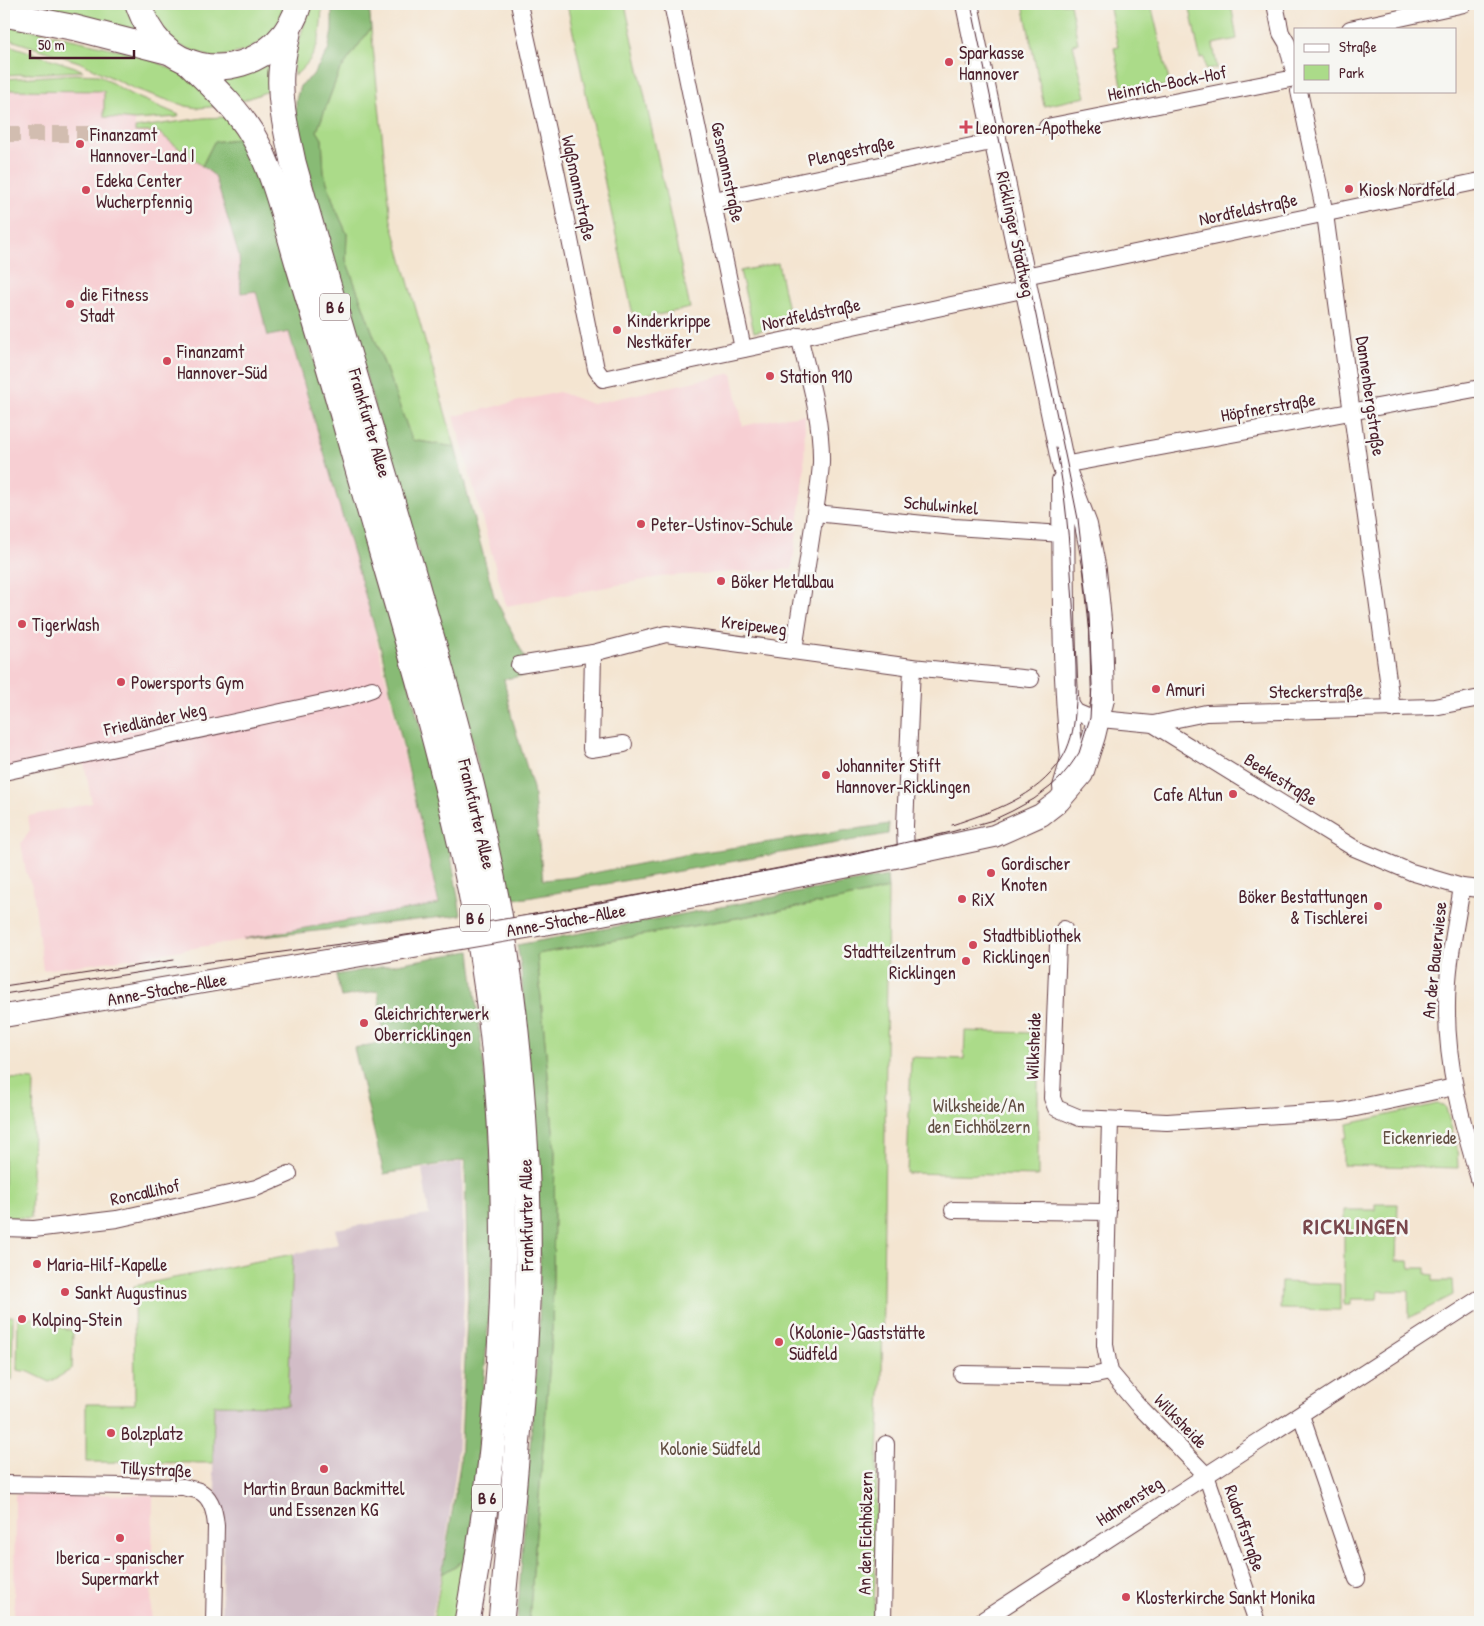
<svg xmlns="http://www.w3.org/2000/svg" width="1484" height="1626" viewBox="0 0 1484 1626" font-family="'Patrick Hand',sans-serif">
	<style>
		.built { fill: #f7cfd3 }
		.industrial { fill: #d2bdc7 }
		.green { fill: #abdb89; stroke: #7a7d5a }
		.forest { fill: #88bb75; stroke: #696d50 }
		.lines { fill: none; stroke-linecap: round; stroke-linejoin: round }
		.street-tunnel { stroke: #d2bdb0; stroke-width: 16; stroke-dasharray: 16 8; stroke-linecap: butt }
		.street-casing { stroke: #643d44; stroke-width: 18 }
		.secondary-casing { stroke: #643d44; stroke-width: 24 }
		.primary-casing { stroke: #643d44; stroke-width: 27 }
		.street { stroke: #fff; stroke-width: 16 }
		.secondary { stroke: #fff; stroke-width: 22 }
		.primary { stroke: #fff; stroke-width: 25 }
		.tram { stroke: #4a1f2b; stroke-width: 1 }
		.secondary-bridge-casing { stroke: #643d44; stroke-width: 24; stroke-linecap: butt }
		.secondary-bridge { stroke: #fff; stroke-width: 22 }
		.poi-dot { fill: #d1495b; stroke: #f6f6f2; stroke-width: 2 }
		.labels { text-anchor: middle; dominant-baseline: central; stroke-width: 5; stroke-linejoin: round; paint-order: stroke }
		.shield { fill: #f6f6f2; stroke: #7e6067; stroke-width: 1 }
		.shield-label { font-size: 16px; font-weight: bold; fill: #4a1f2b }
		.poi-label { font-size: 18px; fill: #4a1f2b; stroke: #f6f6f2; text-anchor: start }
		.street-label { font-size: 18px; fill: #4a1f2b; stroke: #f6f6f2 }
		.park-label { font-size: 18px; fill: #624e42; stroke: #f6f6f2 }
		.district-label { font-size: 22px; font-weight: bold; letter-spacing: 1px; fill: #7a484d; stroke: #f6f6f2 }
	</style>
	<rect width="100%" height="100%" fill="#f6f6f2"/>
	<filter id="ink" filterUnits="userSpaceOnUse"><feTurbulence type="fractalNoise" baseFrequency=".02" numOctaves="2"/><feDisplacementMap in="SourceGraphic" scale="10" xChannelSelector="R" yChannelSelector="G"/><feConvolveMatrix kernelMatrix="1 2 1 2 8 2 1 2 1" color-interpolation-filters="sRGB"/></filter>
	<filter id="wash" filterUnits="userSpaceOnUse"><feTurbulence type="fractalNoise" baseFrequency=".0096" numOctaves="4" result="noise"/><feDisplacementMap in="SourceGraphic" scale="20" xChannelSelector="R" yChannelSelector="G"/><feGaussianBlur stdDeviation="1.12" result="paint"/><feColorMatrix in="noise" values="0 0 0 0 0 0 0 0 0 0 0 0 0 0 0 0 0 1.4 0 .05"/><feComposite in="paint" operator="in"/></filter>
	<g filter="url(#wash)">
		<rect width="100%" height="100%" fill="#f4e5d1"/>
		<g class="built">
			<polygon points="4,90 104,91 104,117 135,120 135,132 158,132 215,176 239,256 241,293 256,290 289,331 368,604 439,904 303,930 121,960 43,970 33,889 26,872 21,843 30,830 28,816 92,803 82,753 4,769"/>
			<polygon points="732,373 743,426 779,418 805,415 804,479 792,569 665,576 506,606 454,416 559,392 592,404"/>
			<polygon points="15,1494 153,1495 151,1622 14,1622"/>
		</g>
		<polygon class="industrial" points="462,1162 464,1296 457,1463 442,1569 431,1622 221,1622 224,1515 221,1505 216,1496 215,1481 213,1475 214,1404 288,1406 293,1254 339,1244 335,1229 429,1215 422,1169"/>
		<g class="green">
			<polygon points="4,4 128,4 139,33"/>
			<polygon points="148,4 287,4 286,9 271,35 246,51 213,58 173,43"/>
			<path d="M310,4h12c-1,30 -2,52 -28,72v-18z"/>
			<polygon points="567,4 625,4 690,308 634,320"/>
			<polygon points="1023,4 1070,4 1078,43 1073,44 1086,97 1044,106"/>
			<polygon points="1109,4 1151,4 1170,85 1124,94 1114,48 1118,47"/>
			<polygon points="1189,4 1231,4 1237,39 1213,44 1217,68 1206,70 1204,57 1200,58"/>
			<polygon points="14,26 141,55 178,72 203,88 221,106 198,108 186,106 161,98 133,88 79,62 11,40 4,34 4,27"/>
			<polygon points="371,28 391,221 455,447 412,440 346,260 347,234 335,207 324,173 322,139 317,131 339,72"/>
			<polygon points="9,45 75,67 83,71 4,75 4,49 6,50"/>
			<polygon points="271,61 271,90 242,101 220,78"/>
			<polygon points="75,74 99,75 130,94 179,115 178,117 135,120 104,117 104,91 4,90 5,79"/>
			<polygon points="226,117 244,138 214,142 202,166 158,132 135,132 135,128 203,118"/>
			<polygon points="778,263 791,324 754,332 740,271"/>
			<polygon points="888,889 882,1375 877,1469 874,1622 529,1622 552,1335 555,1152 537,954 837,900"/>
			<polygon points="965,1031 1033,1033 1033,1069 1038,1078 1038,1176 907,1173 911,1057 964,1059"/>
			<polygon points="4,1078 34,1080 31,1218 4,1217"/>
			<polygon points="1437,1104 1443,1105 1446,1108 1457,1148 1458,1168 1343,1165 1343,1138 1346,1138 1348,1124"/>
			<polygon points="1375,1204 1398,1204 1396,1261 1409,1261 1410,1268 1426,1268 1426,1274 1433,1275 1433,1281 1452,1281 1453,1295 1409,1318 1409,1291 1378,1291 1377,1299 1351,1299 1351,1305 1344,1305 1344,1210 1375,1210"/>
			<polygon points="293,1254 288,1406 214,1405 213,1463 86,1462 86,1404 135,1404 134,1286"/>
			<polygon points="1281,1282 1340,1284 1340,1310 1280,1309"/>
			<polygon points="4,1316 13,1316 12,1380 4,1380"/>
			<polygon points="18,1317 59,1318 59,1327 73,1331 72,1369 50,1382 29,1372 17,1370"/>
			<polygon points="468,1558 457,1622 433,1622 442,1574"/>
		</g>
		<g class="forest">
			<polygon points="332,4 369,4 371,28 339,72 317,131 322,139 324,173 335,207 347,234 346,260 412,440 455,447 494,596 533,674 504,679 512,718 533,788 543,880 574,877 684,855 889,824 888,834 527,898 510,899 505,887 466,712 390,459 314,198 296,125 296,100 300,86 312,76 328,51 332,31"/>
			<polygon points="244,138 252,152 394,626 446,826 461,915 244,939 439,904 382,653 289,332 268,336 256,291 241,293 239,256 215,176 202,166 214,142"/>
			<polygon points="887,876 888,889 837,900 537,954 555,1152 552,1335 529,1622 517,1622 539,1326 540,1258 521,967 517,945"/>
			<polygon points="470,951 489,1110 495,1238 477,1468 468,1558 442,1574 460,1464 468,1297 465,1160 384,1174 354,1048 384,1042 378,991 341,997 336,975"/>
		</g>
	</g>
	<g filter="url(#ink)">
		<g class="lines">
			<polyline class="street-tunnel" points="4,134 93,134"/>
			<defs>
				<g id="street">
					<polyline points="519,4 557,175 596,369 603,379 1027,289"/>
					<polyline points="672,4 743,349"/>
					<polyline points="1275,4 1281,33 1287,43 1295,76"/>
					<polyline points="1350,29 1464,4"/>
					<polyline points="1299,91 1325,214 1392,709"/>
					<polyline points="1047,127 1295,78"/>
					<polyline points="713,200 996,141"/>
					<polyline points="1025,276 1480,181"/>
					<path d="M799,336c10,41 23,84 22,127 -1,17 -4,34 -6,50l139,14 109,7"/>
					<polyline points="1063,465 1480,388"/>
					<polyline points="794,650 815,513"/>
					<polyline points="593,653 591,749 624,744"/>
					<polyline points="519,665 593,653 666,634 912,667 905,826 906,855"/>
					<polyline points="912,667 1031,679"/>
					<polyline points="1067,699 1076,712 1090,718 1153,724 1354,848 1411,872 1462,887 1480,889"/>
					<polyline points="1153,724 1206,713 1434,707 1480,698"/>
					<polyline points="4,772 346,698 372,689"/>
					<path d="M1462,887c-6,38 -15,78 -15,117 -1,63 15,119 33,178"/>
					<polyline points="1064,929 1058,944 1052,1098 1056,1108 1080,1118 1167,1122 1342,1111 1454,1087"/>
					<polyline points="1110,1120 1106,1276 1105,1345 1110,1372 1137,1404 1206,1475 1257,1622"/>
					<polyline points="953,1210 1108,1212"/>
					<polyline points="4,1228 34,1229 117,1219 256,1188 289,1174"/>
					<polyline points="962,1374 1091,1376 1110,1372"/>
					<polyline points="1301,1415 1357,1579"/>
					<path d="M4,1484l180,3c4,2 11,2 15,4 13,6 16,22 17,35l-2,96"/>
					<polyline points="883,1622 886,1444"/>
					<polyline points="980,1622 1480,1298"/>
				</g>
				<g id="secondary">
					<path d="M1063,481c1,92 -1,184 9,276l-2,9 -6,21"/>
					<polyline points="532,926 602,914 906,855 994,836 1041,815 1059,801 1082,774 1094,736 1103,699 1101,630 1095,570 1086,525 1063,465 967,4"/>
					<polyline points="4,1016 437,942"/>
				</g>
				<g id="primary">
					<path d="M138,4c5,14 12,29 23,40 46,45 122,20 138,-40"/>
					<polyline points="4,14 76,28 170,52"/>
					<path d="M289,27c-2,15 -7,31 -8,46 -2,30 6,60 12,89 40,144 85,288 126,432 42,143 82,289 97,438 10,96 16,195 10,292 -5,99 -16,199 -25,298"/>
					<path d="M187,61c23,23 48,45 65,73 23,39 33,87 46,130 19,62 38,125 55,188 41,146 88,292 118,441 47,241 40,489 -4,729"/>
				</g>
			</defs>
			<use href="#street" class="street-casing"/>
			<use href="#secondary" class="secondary-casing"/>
			<use href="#primary" class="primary-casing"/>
			<use href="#street" class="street"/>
			<use href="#secondary" class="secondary"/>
			<use href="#primary" class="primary"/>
			<g class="tram">
				<path d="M952,825c41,-14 84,-27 109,-65 9,-14 13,-31 14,-47 2,-15 1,-31 1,-46 -1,-26 -2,-53 -4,-79 -3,-47 -6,-94 -16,-140"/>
				<polyline points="4,986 174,960"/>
				<polyline points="4,994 173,967 435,931 530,915 847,856 951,832 993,820 1012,811 1034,799 1050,787 1060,778 1070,766 1079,753 1090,718 1092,685 1089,615 1078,519 1067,464 971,4"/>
			</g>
			<defs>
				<polyline id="secondary-bridge" points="437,942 532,926"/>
			</defs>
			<use href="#secondary-bridge" class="secondary-bridge-casing"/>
			<use href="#secondary-bridge" class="secondary-bridge"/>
		</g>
	</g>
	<g class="poi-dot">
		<circle cx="949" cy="62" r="5"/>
		<path d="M963.5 119.5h5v5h5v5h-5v5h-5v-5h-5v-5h5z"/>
		<circle cx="80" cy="144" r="5"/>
		<circle cx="1349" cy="189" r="5"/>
		<circle cx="86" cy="190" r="5"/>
		<circle cx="70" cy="304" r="5"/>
		<circle cx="617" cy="330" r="5"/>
		<circle cx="167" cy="361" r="5"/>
		<circle cx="770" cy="376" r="5"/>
		<circle cx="641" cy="524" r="5"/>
		<circle cx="721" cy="581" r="5"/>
		<circle cx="22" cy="624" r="5"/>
		<circle cx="121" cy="682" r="5"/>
		<circle cx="1156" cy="689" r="5"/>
		<circle cx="826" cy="775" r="5"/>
		<circle cx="1233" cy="794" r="5"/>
		<circle cx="991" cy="873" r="5"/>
		<circle cx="962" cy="899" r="5"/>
		<circle cx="1378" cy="906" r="5"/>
		<circle cx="973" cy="945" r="5"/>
		<circle cx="966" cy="961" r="5"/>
		<circle cx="364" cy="1023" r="5"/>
		<circle cx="37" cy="1264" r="5"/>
		<circle cx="65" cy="1292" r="5"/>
		<circle cx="22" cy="1319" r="5"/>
		<circle cx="779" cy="1342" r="5"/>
		<circle cx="111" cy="1433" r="5"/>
		<circle cx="324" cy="1469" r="5"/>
		<circle cx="120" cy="1538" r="5"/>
		<circle cx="1126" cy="1597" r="5"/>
	</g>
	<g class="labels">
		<g class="shield">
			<rect x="320" y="293.5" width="30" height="27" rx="4"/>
			<rect x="460" y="904.5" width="30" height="27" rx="4"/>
			<rect x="472" y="1484.5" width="30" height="27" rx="4"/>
		</g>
		<g class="shield-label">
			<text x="335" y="307">B 6</text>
			<text x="475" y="918">B 6</text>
			<text x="487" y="1498">B 6</text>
		</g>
		<g class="poi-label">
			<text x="959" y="52">Sparkasse<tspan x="959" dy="21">Hannover</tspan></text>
			<text x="976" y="127">Leonoren-Apotheke</text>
			<text x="90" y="134">Finanzamt<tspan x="90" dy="21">Hannover-Land I</tspan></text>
			<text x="96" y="180">Edeka Center<tspan x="96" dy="21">Wucherpfennig</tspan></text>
			<text x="1359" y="189">Kiosk Nordfeld</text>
			<text x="80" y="294">die Fitness<tspan x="80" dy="21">Stadt</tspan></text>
			<text x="627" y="320">Kinderkrippe<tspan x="627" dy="21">Nestkäfer</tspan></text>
			<text x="177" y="351">Finanzamt<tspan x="177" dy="21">Hannover-Süd</tspan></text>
			<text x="780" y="376">Station 910</text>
			<text x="651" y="524">Peter-Ustinov-Schule</text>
			<text x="731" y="581">Böker Metallbau</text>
			<text x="32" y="624">TigerWash</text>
			<text x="131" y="682">Powersports Gym</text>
			<text x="1166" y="689">Amuri</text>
			<text x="836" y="765">Johanniter Stift<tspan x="836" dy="21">Hannover-Ricklingen</tspan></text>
			<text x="1223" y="794" text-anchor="end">Cafe Altun</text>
			<text x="1001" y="863">Gordischer<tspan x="1001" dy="21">Knoten</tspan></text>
			<text x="1368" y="896" text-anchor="end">Böker Bestattungen<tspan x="1368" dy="21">&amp; Tischlerei</tspan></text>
			<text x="972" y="899">RiX</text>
			<text x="983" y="935">Stadtbibliothek<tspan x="983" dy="21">Ricklingen</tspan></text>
			<text x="956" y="951" text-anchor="end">Stadtteilzentrum<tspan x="956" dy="21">Ricklingen</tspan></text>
			<text x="374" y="1013">Gleichrichterwerk<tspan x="374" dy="21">Oberricklingen</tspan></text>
			<text x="47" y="1264">Maria-Hilf-Kapelle</text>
			<text x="75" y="1292">Sankt Augustinus</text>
			<text x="32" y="1319">Kolping-Stein</text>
			<text x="789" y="1332">(Kolonie-)Gaststätte<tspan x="789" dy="21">Südfeld</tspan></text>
			<text x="121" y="1433">Bolzplatz</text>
			<text x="324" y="1488" text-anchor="middle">Martin Braun Backmittel<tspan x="324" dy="21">und Essenzen KG</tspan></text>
			<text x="120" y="1557" text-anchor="middle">Iberica - spanischer<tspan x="120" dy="21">Supermarkt</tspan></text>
			<text x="1136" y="1597">Klosterkirche Sankt Monika</text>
		</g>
		<g class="street-label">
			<text transform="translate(1167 83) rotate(-11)">Heinrich-Bock-Hof</text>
			<text transform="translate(851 151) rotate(-12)">Plengestraße</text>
			<text transform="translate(728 172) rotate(78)">Gesmannstraße</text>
			<text transform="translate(579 188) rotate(78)">Waßmannstraße</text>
			<text transform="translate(1248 209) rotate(-12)">Nordfeldstraße</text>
			<text transform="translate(1016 234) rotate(78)">Ricklinger Stadtweg</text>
			<text transform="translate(811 314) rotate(-12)">Nordfeldstraße</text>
			<text transform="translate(1371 396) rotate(82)">Dannenbergstraße</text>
			<text transform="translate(1268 407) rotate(-10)">Höpfnerstraße</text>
			<text transform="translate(370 423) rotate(74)">Frankfurter Allee</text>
			<text transform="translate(941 505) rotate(5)">Schulwinkel</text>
			<text transform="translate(754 625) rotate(7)">Kreipeweg</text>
			<text transform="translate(1316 691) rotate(-1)">Steckerstraße</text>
			<text transform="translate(155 719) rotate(-12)">Friedländer Weg</text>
			<text transform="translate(1281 779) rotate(32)">Beekestraße</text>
			<text transform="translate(477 814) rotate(77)">Frankfurter Allee</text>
			<text transform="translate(566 920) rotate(-10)">Anne-Stache-Allee</text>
			<text transform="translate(1434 960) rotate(-84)">An der Bauerwiese</text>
			<text transform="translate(167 989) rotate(-10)">Anne-Stache-Allee</text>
			<text transform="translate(1033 1046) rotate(-88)">Wilksheide</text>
			<text transform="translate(145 1192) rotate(-12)">Roncallihof</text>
			<text transform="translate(526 1215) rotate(-91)">Frankfurter Allee</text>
			<text transform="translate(1181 1421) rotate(46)">Wilksheide</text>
			<text transform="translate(156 1469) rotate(3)">Tillystraße</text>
			<text transform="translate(1129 1501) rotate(-33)">Hahnensteg</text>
			<text transform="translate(1245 1528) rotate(71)">Rudorffstraße</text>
			<text transform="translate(865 1533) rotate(-89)">An den Eichhölzern</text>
		</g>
		<g class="park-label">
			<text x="979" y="1105">Wilksheide/An<tspan x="979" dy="21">den Eichhölzern</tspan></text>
			<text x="1420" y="1137">Eickenriede</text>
			<text x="710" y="1448">Kolonie Südfeld</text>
		</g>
		<g class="district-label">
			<text x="1356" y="1226">RICKLINGEN</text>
		</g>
	</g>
	<rect width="1484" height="1626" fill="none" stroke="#f6f6f2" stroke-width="20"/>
	<rect x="1294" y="28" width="162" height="65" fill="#f6f6f2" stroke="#b1a0a2"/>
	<rect x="1304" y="44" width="25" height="8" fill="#ffffff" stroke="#b1a0a2"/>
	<text x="1339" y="52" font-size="15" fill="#4a1f2b">Straße</text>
	<rect x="1304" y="65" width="25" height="15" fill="#abdb89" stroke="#b1a0a2"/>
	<text x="1339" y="78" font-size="15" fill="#4a1f2b">Park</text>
	<path d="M30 50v8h104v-8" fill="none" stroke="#4a1f2b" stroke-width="2.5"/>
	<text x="38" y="50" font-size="15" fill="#4a1f2b" stroke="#f6f6f2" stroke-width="4" paint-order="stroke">50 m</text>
</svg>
